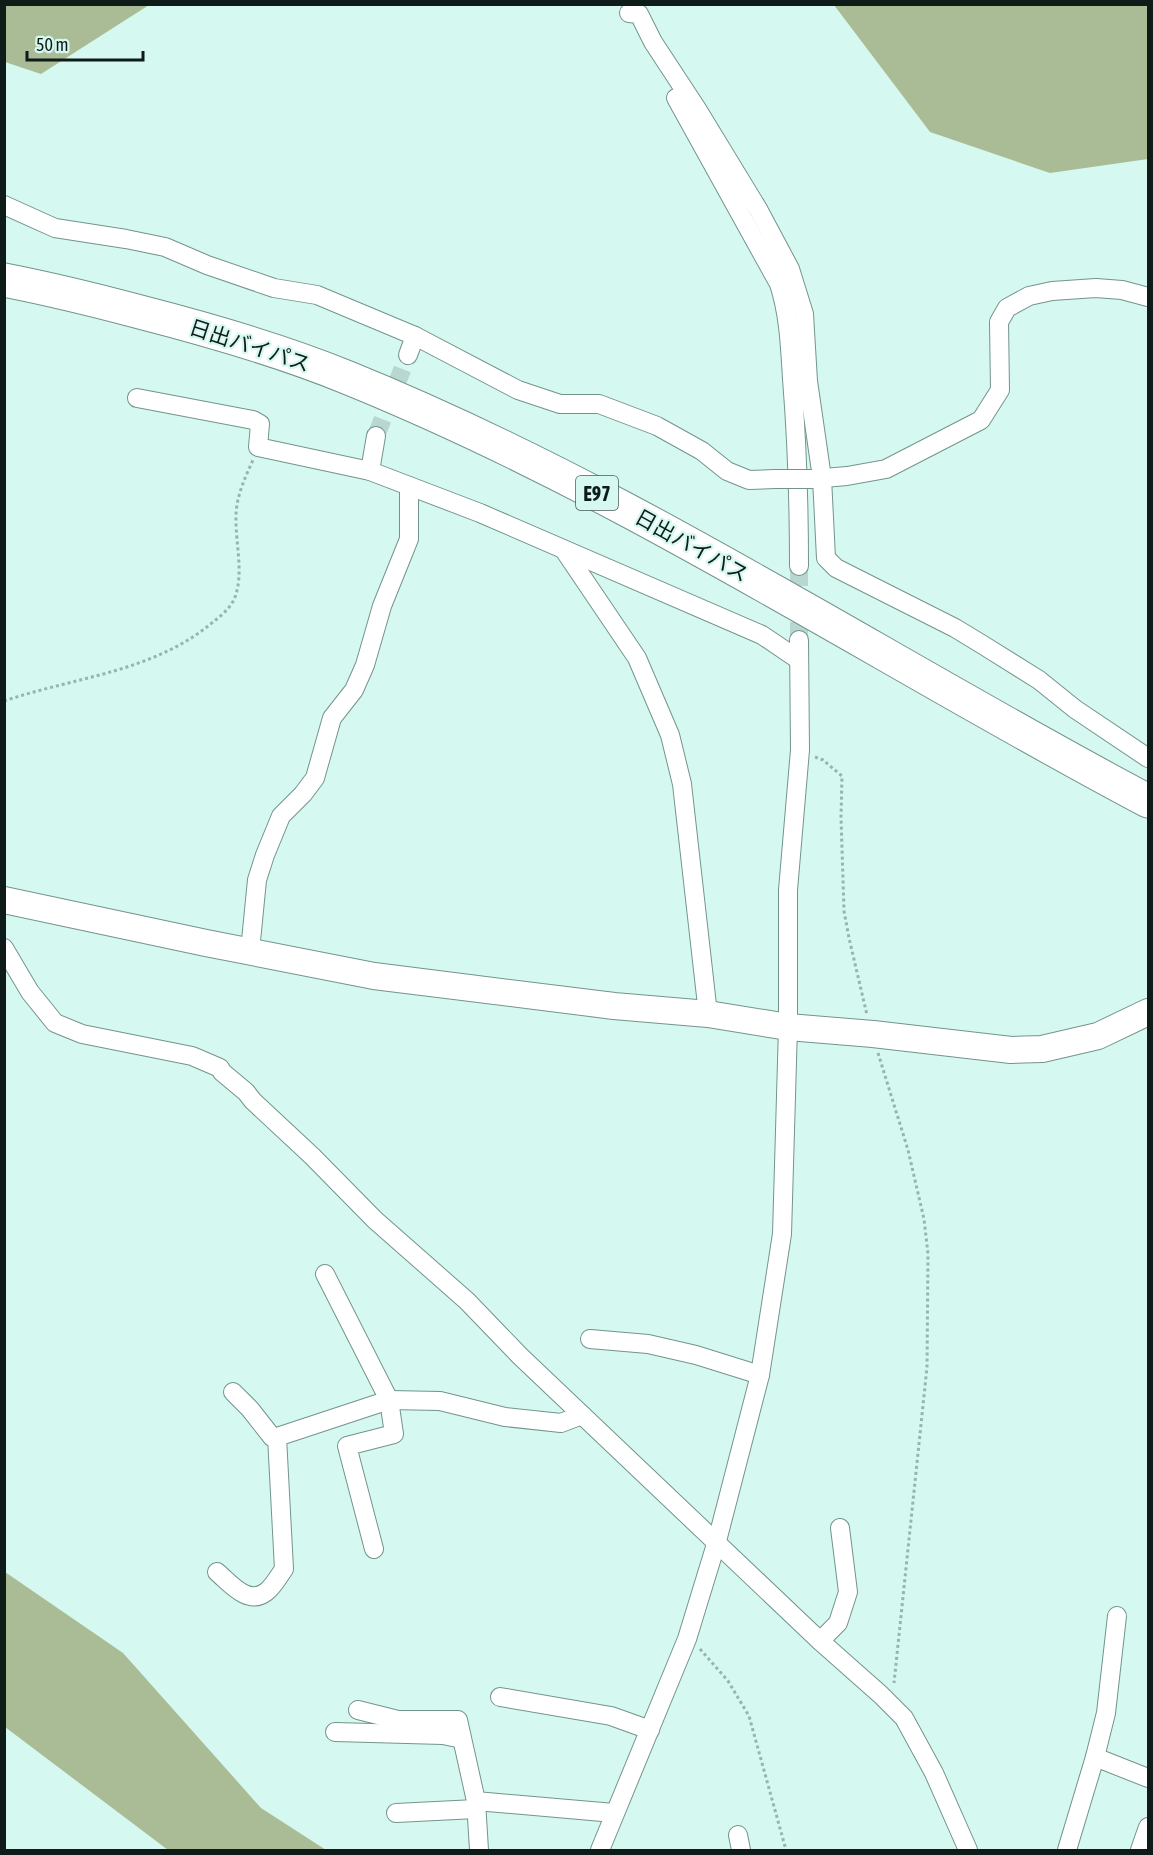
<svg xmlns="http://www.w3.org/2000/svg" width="1153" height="1855" viewBox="0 0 1153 1855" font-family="'Asap Condensed','Noto Sans JP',sans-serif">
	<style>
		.forest { fill: #aabc95 }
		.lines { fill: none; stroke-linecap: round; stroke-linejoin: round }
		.street-tunnel { stroke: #b7d7d0; stroke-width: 18; stroke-dasharray: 18 9; stroke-linecap: butt }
		.street-casing { stroke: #73948d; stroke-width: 20 }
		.secondary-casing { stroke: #73948d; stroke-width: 28 }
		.highway-casing { stroke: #73948d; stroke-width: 35 }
		.path { stroke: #98b4ae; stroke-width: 3; stroke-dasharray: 3 3; stroke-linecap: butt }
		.street { stroke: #fff; stroke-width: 18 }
		.secondary { stroke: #fff; stroke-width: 26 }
		.highway { stroke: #fff; stroke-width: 33 }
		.street-bridge-casing { stroke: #73948d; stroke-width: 20; stroke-linecap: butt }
		.street-bridge { stroke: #fff; stroke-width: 18 }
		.labels { text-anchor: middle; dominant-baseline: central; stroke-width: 4.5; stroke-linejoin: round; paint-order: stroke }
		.shield { fill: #d5f8f0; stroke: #4a5d5a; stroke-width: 1.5 }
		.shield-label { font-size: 20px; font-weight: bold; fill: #0e1b19 }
		.street-label { font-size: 21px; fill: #0e1b19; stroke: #d5f8f0 }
	</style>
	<rect width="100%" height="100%" fill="#d5f8f0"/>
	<g class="forest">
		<polygon points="5,4 149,4 149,5 41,74 5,62"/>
		<polygon points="834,5 1148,5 1148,159 1050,173 930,132"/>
		<polygon points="5,1572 123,1653 261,1808 326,1850 168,1850 5,1727"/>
	</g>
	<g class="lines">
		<g class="street-tunnel">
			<polyline points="376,436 408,355"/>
			<polyline points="799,640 799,566"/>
		</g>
		<defs>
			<g id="street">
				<polyline points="629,13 639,14 653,42 697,109 758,209 790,269 804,314 808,381 822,478 826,558 836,568 955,628 983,645 1039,680 1075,709 1148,758"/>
				<path d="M676,98l103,186c10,31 11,62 13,95 5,62 7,124 7,187"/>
				<polyline points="4,205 55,228 126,239 165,247 207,265 274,288 317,295 415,336 518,390 560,404 599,404 657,426 702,451 727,471 749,480 775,479"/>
				<polyline points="408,355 415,336"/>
				<polyline points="137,398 253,420 260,424 258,447 370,471 480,513 762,635 799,660"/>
				<polyline points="370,471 376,436"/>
				<polyline points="812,479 847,476 886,469 981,420 1000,390 999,322 1007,308 1029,296 1052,291 1096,288 1122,290 1148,297"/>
				<polyline points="564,550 637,658 670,735 682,784 708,1014"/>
				<polyline points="4,948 30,992 55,1023 82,1034 192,1056 220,1068 222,1072 246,1092 253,1101 312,1156 375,1220 467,1301 520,1356 820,1641 881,1695 904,1718 934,1773 968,1850"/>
				<polyline points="250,951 257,880 265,855 281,816 303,794 315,778 332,718 354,690 365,665 382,606 409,539 409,486"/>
				<polyline points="590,1339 648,1344 696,1355 760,1375"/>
				<polyline points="233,1392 250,1409 272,1437 277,1437"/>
				<polyline points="374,1549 347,1446 394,1434 389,1400 440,1401 505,1417 561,1423 582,1415"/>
				<path d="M217,1572c13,11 31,34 49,20 7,-5 13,-16 18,-23l-7,-132 112,-37 -64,-126"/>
				<polyline points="820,1641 838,1623 848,1592 840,1528"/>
				<polyline points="500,1697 611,1716 650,1730"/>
				<polyline points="358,1710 398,1720 458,1720 476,1801 614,1813"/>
				<polyline points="335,1732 443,1735 462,1739"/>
				<polyline points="1095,1757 1106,1713 1117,1616"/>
				<polyline points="476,1801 479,1850"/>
				<polyline points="396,1813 476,1809"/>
				<polyline points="738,1835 741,1850"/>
				<polyline points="600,1850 687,1639 717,1541 760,1375 782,1234 788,1027 788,890 800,750 799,640"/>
				<polyline points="1067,1850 1095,1757 1148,1778"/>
				<polyline points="1140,1850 1148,1827"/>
			</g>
			<polyline id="secondary" points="4,900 206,943 374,976 614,1006 708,1014 788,1027 873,1034 1011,1050 1042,1049 1098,1036 1148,1012"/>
			<path id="highway" d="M4,280c46,9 91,20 136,32 70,18 140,38 206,65 282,114 535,283 802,424"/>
		</defs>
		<use href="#street" class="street-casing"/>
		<use href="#secondary" class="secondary-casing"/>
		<use href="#highway" class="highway-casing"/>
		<g class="path">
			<path d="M4,701c71,-24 150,-29 209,-79 9,-7 20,-16 23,-28 7,-23 0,-49 0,-73 -1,-22 8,-41 17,-61"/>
			<polyline points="815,757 823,760 842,776 841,817 844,911 849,938 867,1015"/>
			<polyline points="878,1053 908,1150 924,1219 928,1254 927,1367 894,1683"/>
			<polyline points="700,1649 728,1681 749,1716 786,1850"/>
		</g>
		<use href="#street" class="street"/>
		<use href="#secondary" class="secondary"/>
		<use href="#highway" class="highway"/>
		<defs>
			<polyline id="street-bridge" points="775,479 812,479"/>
		</defs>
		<use href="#street-bridge" class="street-bridge-casing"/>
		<use href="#street-bridge" class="street-bridge"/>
	</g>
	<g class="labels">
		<rect class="shield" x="576" y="476" width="42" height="34" rx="4.5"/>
		<g class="shield-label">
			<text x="597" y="493">E97</text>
		</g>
		<g class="street-label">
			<text transform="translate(250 345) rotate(18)">日出バイパス</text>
			<text transform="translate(692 545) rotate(29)">日出バイパス</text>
		</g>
	</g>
	<rect width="1153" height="1855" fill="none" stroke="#0e1b19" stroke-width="12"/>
	<path d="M27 51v9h116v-9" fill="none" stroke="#0e1b19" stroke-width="3"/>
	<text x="36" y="51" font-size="18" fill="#0e1b19" stroke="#d5f8f0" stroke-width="4.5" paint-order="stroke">50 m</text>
</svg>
